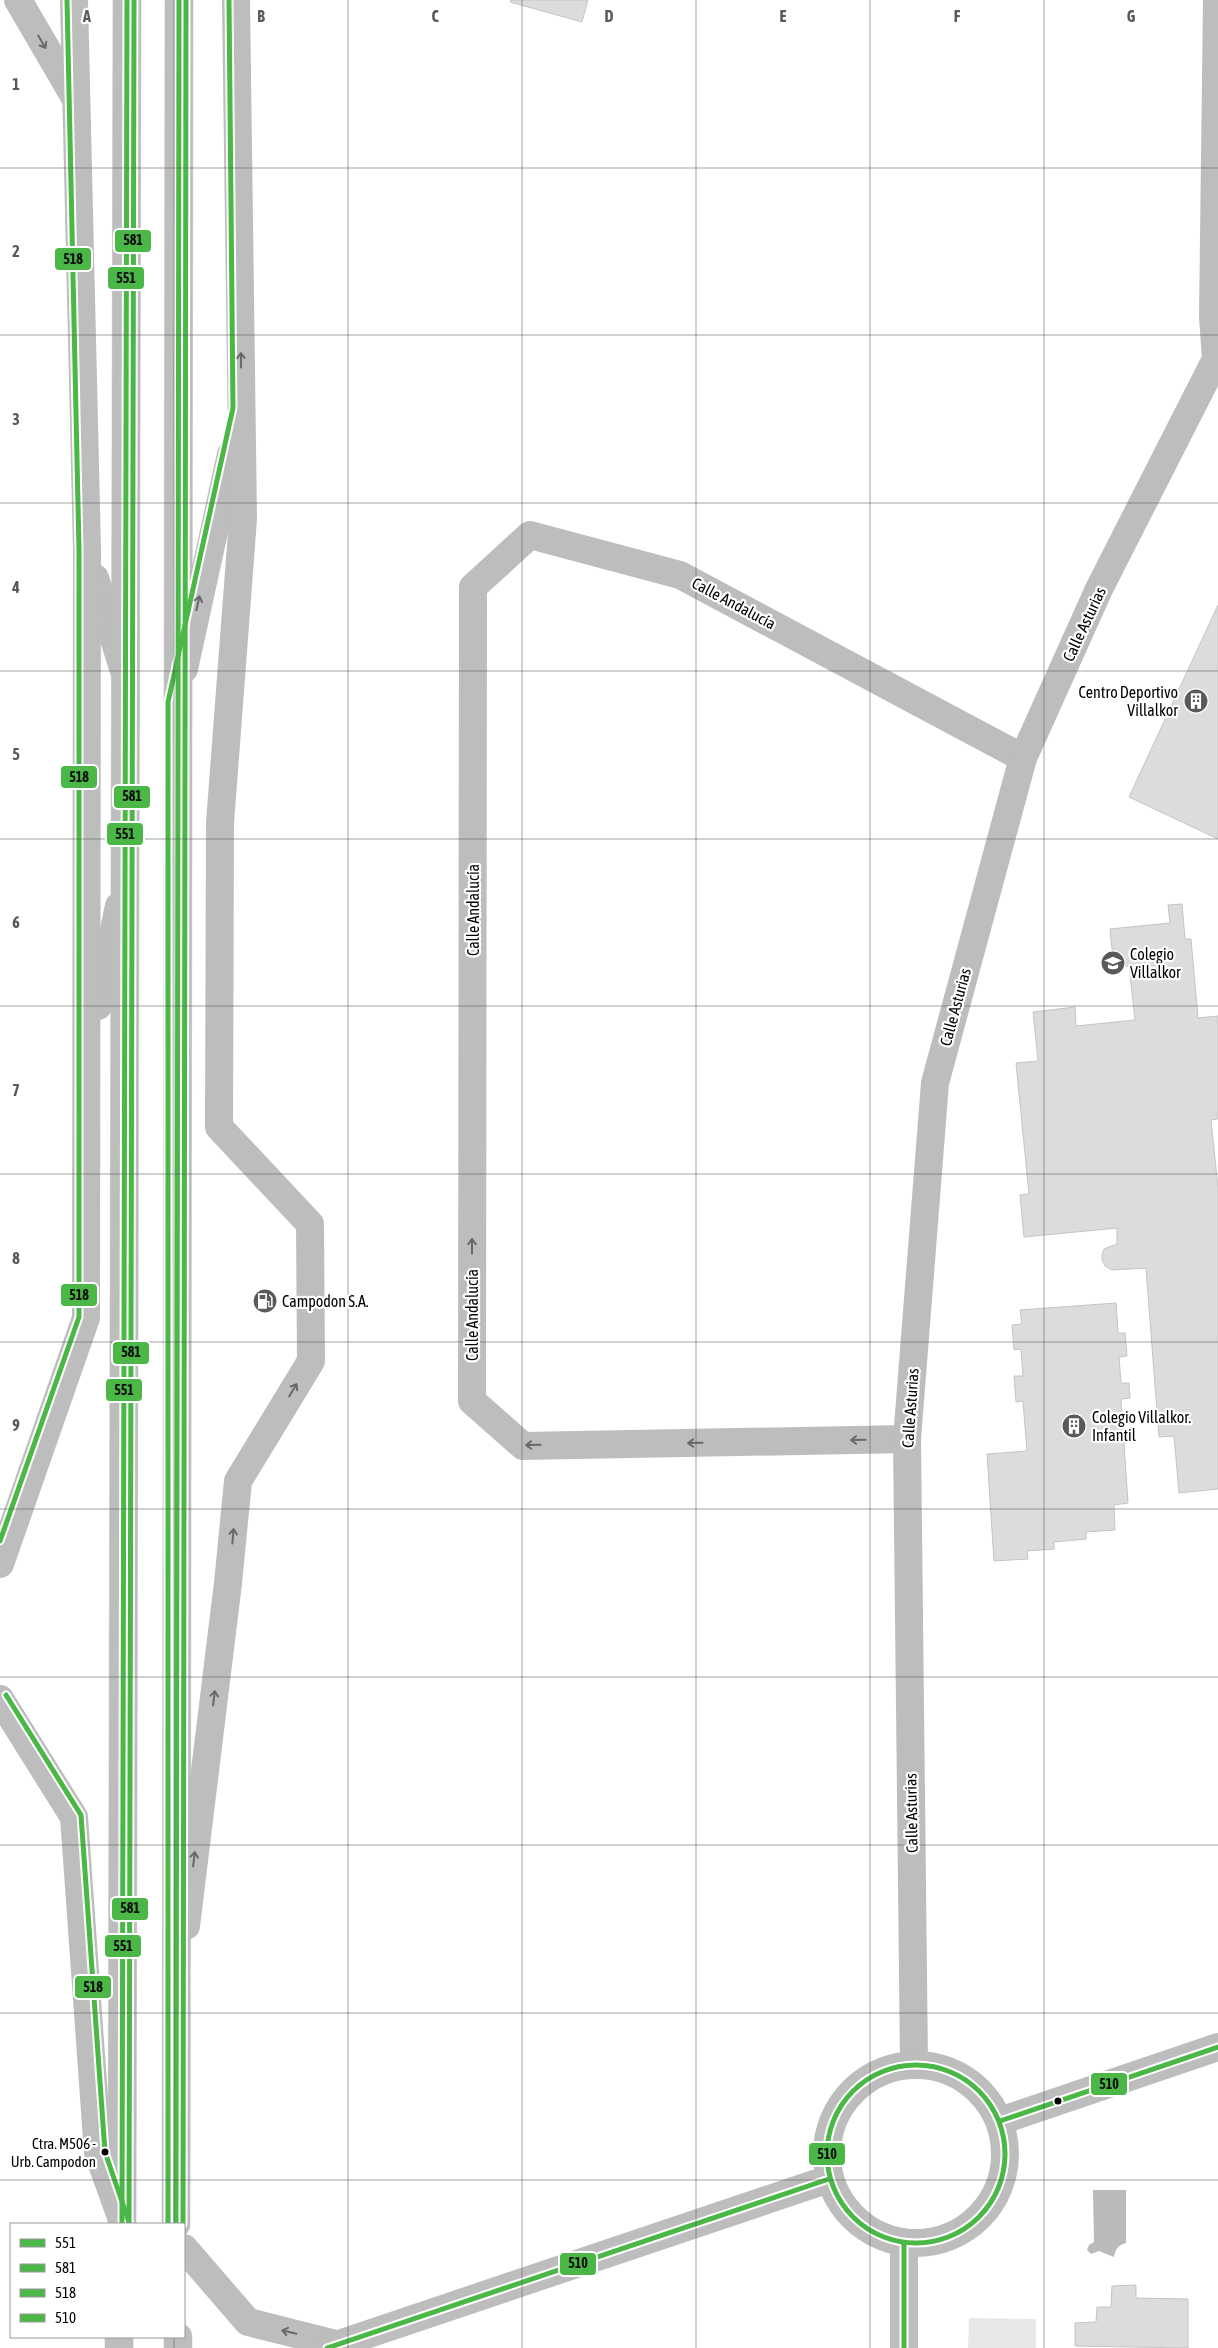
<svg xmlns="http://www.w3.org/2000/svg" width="1218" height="2348" viewBox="0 0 1218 2348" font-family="'Asap Condensed',sans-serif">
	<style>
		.green { fill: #e8e8e8 }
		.water { fill: #bababa }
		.building { fill: #dcdcdc; stroke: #c4c4c4 }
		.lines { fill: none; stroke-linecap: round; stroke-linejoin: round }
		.major-casing { stroke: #dbdbdb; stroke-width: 29 }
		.minor { stroke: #bdbdbd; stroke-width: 28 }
		.major { stroke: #bdbdbd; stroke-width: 28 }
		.bus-1-casing { stroke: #fff; stroke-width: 9 }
		.bus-2-casing { stroke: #fff; stroke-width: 9 }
		.bus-3-casing { stroke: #fff; stroke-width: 9 }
		.bus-4-casing { stroke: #fff; stroke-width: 9 }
		.bus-1 { stroke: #4ab747; stroke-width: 5 }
		.bus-2 { stroke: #4ab747; stroke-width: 5 }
		.bus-3 { stroke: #4ab747; stroke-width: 5 }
		.bus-4 { stroke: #4ab747; stroke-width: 5 }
		.oneway { stroke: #686868 }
		.grid { fill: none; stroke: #595959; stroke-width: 1; stroke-opacity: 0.55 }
		.bus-dot { fill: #000; stroke: #fff; stroke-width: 2 }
		.labels { text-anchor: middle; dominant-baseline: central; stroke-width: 4.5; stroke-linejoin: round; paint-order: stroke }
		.bus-label { font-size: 15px; fill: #000; stroke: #fff; text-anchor: end }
		.street-label { font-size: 16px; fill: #000; stroke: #fff }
		.poi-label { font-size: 16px; fill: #000; stroke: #fff; text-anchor: start }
		.grid-label { font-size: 16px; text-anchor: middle; font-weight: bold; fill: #595959; stroke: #fff; stroke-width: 4.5; stroke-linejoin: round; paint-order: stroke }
		.line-badge { stroke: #fff; stroke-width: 2 }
		.pale-badge-label { font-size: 14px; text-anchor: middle; font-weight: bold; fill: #111 }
	</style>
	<rect width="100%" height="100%" fill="#fff"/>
	<polygon class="green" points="969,2318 1036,2319 1036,2348 968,2348"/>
	<path class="water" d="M1093,2190h33v53c-8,2 -11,7 -12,14l-15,-6 -8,3 -4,-4 2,-5 5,-3z"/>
	<g class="building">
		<polygon points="511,0 588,0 582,22 510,2"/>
		<polygon points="1218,605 1218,839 1129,797"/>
		<polygon points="1182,904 1185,939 1191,939 1198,1018 1218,1016 1218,1119 1211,1120 1218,1188 1218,1489 1179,1493 1174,1436 1159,1437 1146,1268 1112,1270 1105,1266 1102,1260 1102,1255 1104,1249 1117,1244 1117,1228 1024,1237 1020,1195 1029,1194 1016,1063 1038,1061 1033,1012 1075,1007 1076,1026 1135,1020 1129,966 1114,967 1110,929 1170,923 1168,905"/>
		<polygon points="1116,1303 1118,1333 1125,1333 1127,1356 1119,1357 1121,1383 1129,1383 1130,1398 1121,1399 1128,1503 1114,1505 1115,1530 1086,1532 1086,1539 1054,1542 1054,1549 1027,1551 1028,1559 994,1561 987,1454 1027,1451 1023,1401 1016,1402 1014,1376 1023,1376 1021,1349 1014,1350 1012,1325 1022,1324 1020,1310"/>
		<polygon points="1136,2285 1136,2298 1188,2299 1188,2348 1075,2346 1075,2323 1096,2322 1097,2307 1111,2307 1112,2286"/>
	</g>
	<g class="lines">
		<defs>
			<g id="major">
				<polyline points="122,2224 127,0"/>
				<polyline points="176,2224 179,0"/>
				<polyline points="178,2337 178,2348"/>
				<polyline points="119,2348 119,2337"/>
			</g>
		</defs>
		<use href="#major" class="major-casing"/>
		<g class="minor">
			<polyline points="18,0 74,96"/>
			<polyline points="95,578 123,668"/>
			<polyline points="184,669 231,454"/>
			<polyline points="98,1006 119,906"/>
			<polyline points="907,1439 523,1446 472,1401 473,587 530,535 680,575 1023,758"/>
			<polyline points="0,1564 86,1318 87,550 74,0"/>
			<polyline points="0,1699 74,1817 98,2153 121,2217"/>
			<polyline points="186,1926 228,1583 238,1481 311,1361 310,1224 219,1127 220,823 243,519 236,0"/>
			<polyline points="914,2063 907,1439 935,1083 1023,758 1099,589 1216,359 1213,317 1217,0"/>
			<circle cx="916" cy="2154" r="89"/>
			<polyline points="1000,2121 1218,2047"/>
			<polyline points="904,2243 904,2348"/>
			<polyline points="184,2248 248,2322 336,2344"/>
			<polyline points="327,2348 829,2179"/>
		</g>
		<use href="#major" class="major"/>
		<defs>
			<g id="bus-1">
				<polyline points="122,2224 127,0"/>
				<polyline points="176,2224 179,0"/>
			</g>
			<g id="bus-2">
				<polyline points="129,2224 134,0"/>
				<polyline points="183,2224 186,0"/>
			</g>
			<g id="bus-3">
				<polyline points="0,1541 79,1317 79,550 67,0"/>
				<polyline points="6,1695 81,1815 105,2152 129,2222"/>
				<polyline points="168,2224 168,702 233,408 229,0"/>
			</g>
			<g id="bus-4">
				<circle cx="916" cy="2154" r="89"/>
				<polyline points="1000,2121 1218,2047"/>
				<polyline points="904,2243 904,2348"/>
				<polyline points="327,2348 829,2179"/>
			</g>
		</defs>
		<use href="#bus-1" class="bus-1-casing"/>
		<use href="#bus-2" class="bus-2-casing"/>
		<use href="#bus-3" class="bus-3-casing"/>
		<use href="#bus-4" class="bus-4-casing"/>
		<use href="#bus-1" class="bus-1"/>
		<use href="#bus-2" class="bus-2"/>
		<use href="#bus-3" class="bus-3"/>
		<use href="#bus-4" class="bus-4"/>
	</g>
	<defs><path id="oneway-shaft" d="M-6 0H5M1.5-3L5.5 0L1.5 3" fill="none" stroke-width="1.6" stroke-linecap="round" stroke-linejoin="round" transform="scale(1.25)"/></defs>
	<g class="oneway">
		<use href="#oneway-shaft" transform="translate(42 42) rotate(60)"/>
		<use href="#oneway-shaft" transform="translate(241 360) rotate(-91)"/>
		<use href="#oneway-shaft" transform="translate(198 603) rotate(-77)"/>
		<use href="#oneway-shaft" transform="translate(472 1246) rotate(-90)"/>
		<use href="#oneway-shaft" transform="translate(293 1390) rotate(-59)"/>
		<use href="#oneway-shaft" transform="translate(858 1440) rotate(179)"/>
		<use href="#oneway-shaft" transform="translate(695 1443) rotate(179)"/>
		<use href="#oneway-shaft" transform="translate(533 1445) rotate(179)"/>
		<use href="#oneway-shaft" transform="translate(233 1536) rotate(-85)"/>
		<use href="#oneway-shaft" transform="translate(214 1698) rotate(-83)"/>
		<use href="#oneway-shaft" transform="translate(194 1859) rotate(-83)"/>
		<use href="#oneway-shaft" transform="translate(289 2332) rotate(-166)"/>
	</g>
	<path class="grid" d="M174,0v2224M348,0v2348M522,0v2348M696,0v2348M870,0v2348M1044,0v2348M0,168h1218M0,335h1218M0,503h1218M0,671h1218M0,839h1218M0,1006h1218M0,1174h1218M0,1342h1218M0,1509h1218M0,1677h1218M0,1845h1218M0,2013h1218M0,2180h1218M174,2337v11"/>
	<defs>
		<symbol id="building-disc" viewBox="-11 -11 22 22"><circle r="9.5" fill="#595959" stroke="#fff"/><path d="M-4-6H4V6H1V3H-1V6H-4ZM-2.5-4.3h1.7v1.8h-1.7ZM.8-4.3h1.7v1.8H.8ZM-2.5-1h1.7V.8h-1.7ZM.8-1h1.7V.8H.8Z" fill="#fff"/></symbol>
		<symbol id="school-disc" viewBox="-11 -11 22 22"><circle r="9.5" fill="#595959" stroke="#fff"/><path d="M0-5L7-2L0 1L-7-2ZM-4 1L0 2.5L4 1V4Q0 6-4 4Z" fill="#fff"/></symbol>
		<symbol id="fuel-disc" viewBox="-11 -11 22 22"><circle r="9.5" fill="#595959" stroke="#fff"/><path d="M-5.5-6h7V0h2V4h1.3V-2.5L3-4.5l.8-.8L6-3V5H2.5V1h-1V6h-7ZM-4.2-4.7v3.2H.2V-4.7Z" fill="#fff"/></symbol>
	</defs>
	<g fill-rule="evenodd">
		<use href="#building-disc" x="1182" y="687" width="28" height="28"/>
		<use href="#school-disc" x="1099" y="949" width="28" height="28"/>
		<use href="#fuel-disc" x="251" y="1287" width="28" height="28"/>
		<use href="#building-disc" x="1060" y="1412" width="28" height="28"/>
	</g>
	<g class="bus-dot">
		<circle cx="1058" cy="2101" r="4.5"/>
		<circle cx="105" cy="2152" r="4.5"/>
	</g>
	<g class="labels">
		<g class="bus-label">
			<text x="96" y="2143">Ctra. M506 -<tspan x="96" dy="18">Urb. Campodon</tspan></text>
		</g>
		<g class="street-label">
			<text transform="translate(734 603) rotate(28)">Calle Andalucía</text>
			<text transform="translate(1084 624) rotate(-65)">Calle Asturias</text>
			<text transform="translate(473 910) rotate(-90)">Calle Andalucía</text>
			<text transform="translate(955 1007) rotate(-75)">Calle Asturias</text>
			<text transform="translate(472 1315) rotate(-90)">Calle Andalucía</text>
			<text transform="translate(910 1408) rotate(-86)">Calle Asturias</text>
			<text transform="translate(911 1813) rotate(-91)">Calle Asturias</text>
		</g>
		<g class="poi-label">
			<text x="1178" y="692" text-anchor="end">Centro Deportivo<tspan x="1178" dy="18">Villalkor</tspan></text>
			<text x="1130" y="954">Colegio<tspan x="1130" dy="18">Villalkor</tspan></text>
			<text x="282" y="1301">Campodon S.A.</text>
			<text x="1092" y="1417">Colegio Villalkor.<tspan x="1092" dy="18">Infantil</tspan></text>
		</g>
	</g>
	<g class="grid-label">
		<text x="87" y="22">A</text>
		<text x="261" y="22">B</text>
		<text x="435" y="22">C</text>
		<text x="609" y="22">D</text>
		<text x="783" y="22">E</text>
		<text x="957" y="22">F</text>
		<text x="1131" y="22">G</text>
		<text x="16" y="90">1</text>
		<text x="16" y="257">2</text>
		<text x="16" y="425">3</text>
		<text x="16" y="593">4</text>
		<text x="16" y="760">5</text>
		<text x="16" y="928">6</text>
		<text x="16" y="1096">7</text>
		<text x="16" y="1264">8</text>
		<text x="16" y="1431">9</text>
	</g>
	<g class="line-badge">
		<rect x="114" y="229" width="38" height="24" rx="5" fill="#4ab747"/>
		<rect x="54" y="247" width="38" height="24" rx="5" fill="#4ab747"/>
		<rect x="107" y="266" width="38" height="24" rx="5" fill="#4ab747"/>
		<rect x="60" y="765" width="38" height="24" rx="5" fill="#4ab747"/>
		<rect x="113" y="785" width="38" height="24" rx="5" fill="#4ab747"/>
		<rect x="106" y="822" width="38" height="24" rx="5" fill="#4ab747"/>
		<rect x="60" y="1283" width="38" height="24" rx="5" fill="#4ab747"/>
		<rect x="112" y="1341" width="38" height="24" rx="5" fill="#4ab747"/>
		<rect x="105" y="1378" width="38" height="24" rx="5" fill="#4ab747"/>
		<rect x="111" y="1897" width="38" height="24" rx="5" fill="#4ab747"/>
		<rect x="104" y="1934" width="38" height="24" rx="5" fill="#4ab747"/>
		<rect x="74" y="1975" width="38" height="24" rx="5" fill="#4ab747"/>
		<rect x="1090" y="2072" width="38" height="24" rx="5" fill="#4ab747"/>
		<rect x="808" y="2142" width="38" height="24" rx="5" fill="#4ab747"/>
		<rect x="559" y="2252" width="38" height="24" rx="5" fill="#4ab747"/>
	</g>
	<g class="pale-badge-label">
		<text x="133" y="245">581</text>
		<text x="73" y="264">518</text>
		<text x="126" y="283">551</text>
		<text x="79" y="782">518</text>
		<text x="132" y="801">581</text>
		<text x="125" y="839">551</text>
		<text x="79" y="1300">518</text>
		<text x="131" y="1357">581</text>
		<text x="124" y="1395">551</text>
		<text x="130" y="1913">581</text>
		<text x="123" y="1951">551</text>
		<text x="93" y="1992">518</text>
		<text x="1109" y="2089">510</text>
		<text x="827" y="2159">510</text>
		<text x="578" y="2268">510</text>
	</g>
	<rect x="10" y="2223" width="175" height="115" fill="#ffffff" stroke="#999999"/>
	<rect x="20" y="2239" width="25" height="8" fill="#4ab747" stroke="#999999"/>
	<text x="55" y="2248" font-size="15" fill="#000000">551</text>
	<rect x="20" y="2264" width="25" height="8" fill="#4ab747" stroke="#999999"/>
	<text x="55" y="2273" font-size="15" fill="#000000">581</text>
	<rect x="20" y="2289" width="25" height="8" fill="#4ab747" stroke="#999999"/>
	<text x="55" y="2298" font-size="15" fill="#000000">518</text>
	<rect x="20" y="2314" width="25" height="8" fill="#4ab747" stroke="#999999"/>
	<text x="55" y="2323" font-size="15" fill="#000000">510</text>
</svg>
